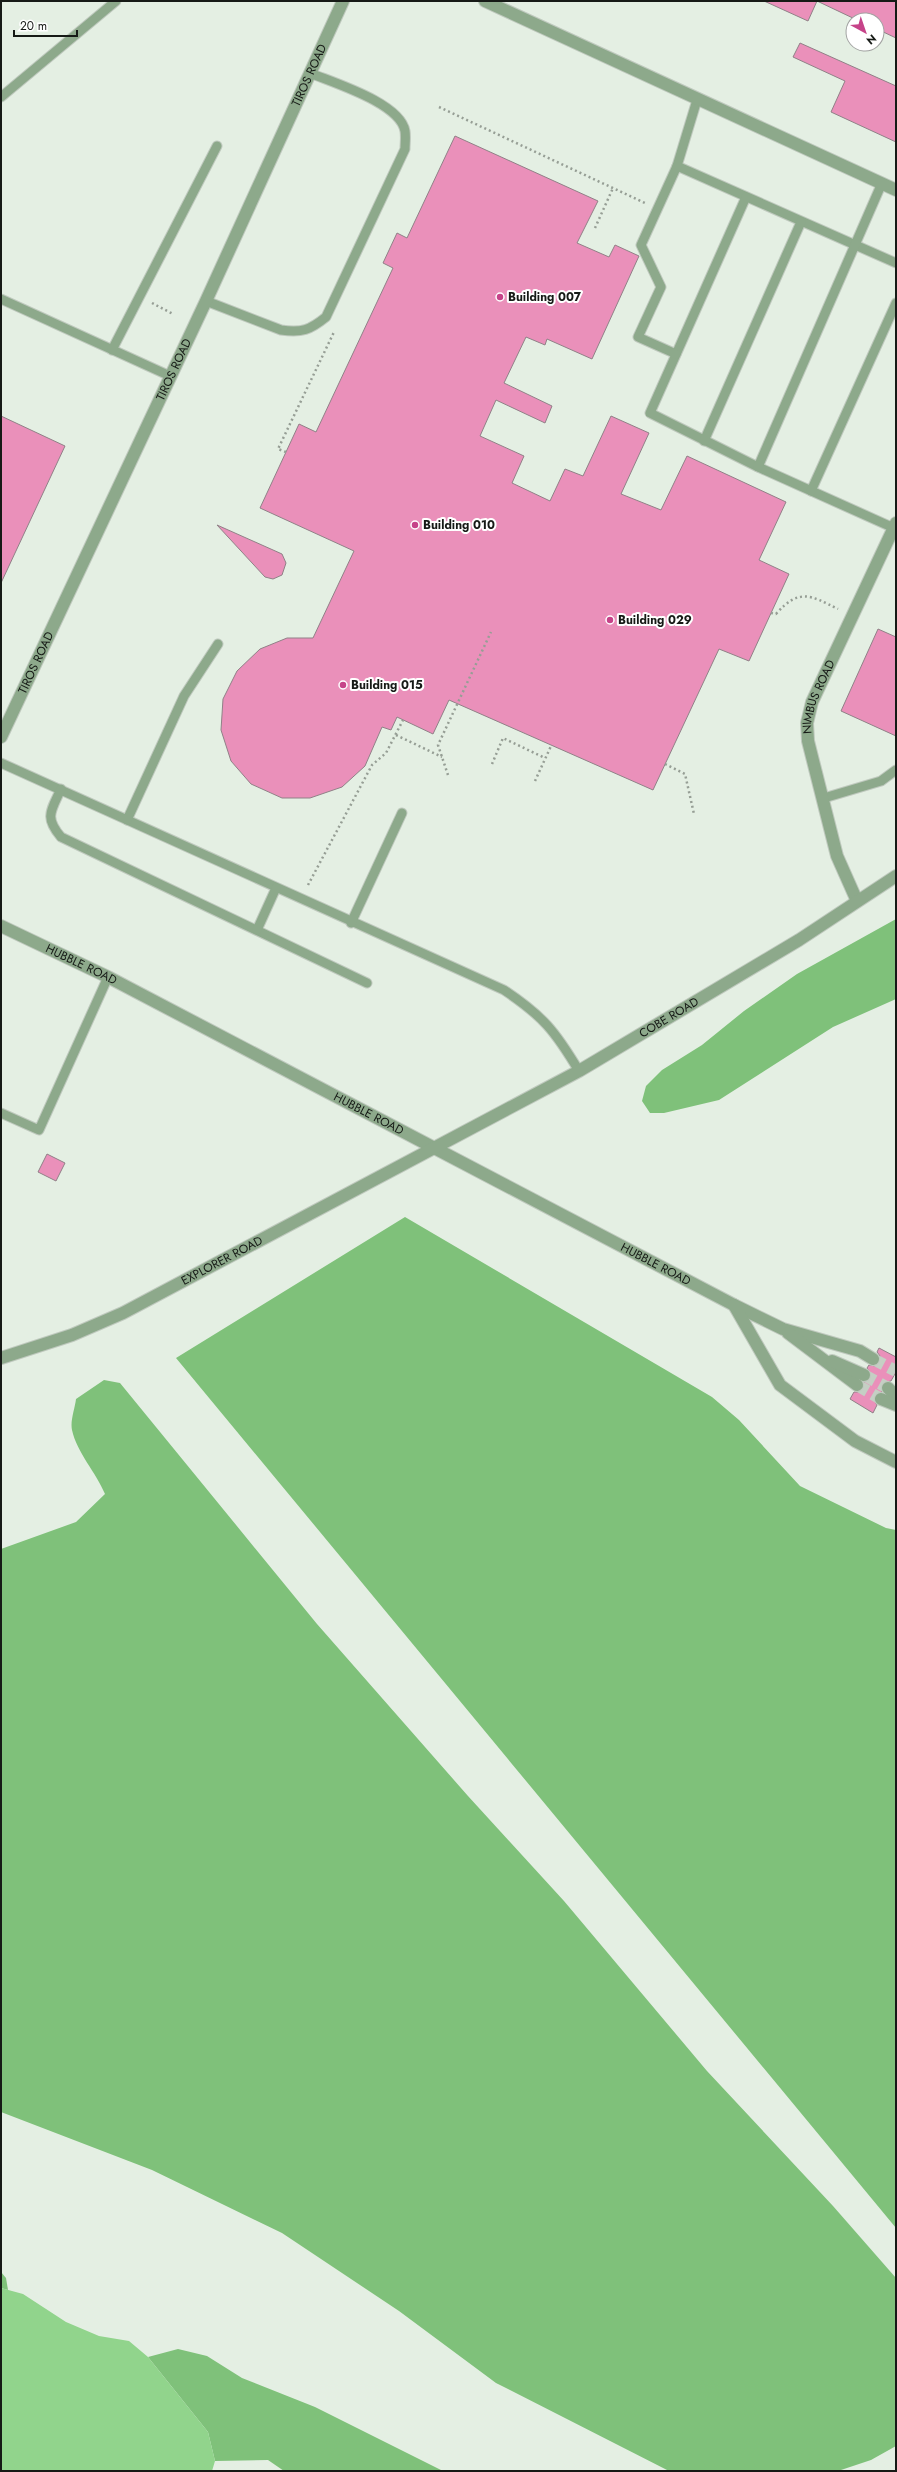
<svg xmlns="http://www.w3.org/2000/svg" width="897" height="2472" viewBox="0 0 897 2472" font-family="Jost,sans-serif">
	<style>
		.forest { fill: #7fc17a }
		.water { fill: #91d48c }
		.building { fill: #ea90ba; stroke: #908187 }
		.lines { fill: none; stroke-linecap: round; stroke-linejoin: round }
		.minor-tunnel { stroke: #c5cfc4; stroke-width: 12; stroke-dasharray: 12 6; stroke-linecap: butt }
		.service-casing { stroke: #bfc9be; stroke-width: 11 }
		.minor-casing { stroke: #bfc9be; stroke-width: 14 }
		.path { stroke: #969e95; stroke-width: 2.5; stroke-dasharray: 2 3; stroke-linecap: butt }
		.service { stroke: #8da98b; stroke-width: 9 }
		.minor { stroke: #8da98b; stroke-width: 12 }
		.poi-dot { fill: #c64389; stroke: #fff; stroke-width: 1.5 }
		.labels { text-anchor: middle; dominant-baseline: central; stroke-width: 4; stroke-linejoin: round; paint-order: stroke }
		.street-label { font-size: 12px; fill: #161a16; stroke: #fff }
		.poi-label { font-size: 12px; font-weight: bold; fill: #161a16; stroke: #fff; text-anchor: start }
	</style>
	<rect width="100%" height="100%" fill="#e4efe3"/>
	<g class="forest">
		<polygon points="896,919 896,999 833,1027 719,1100 664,1113 650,1113 642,1101 646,1086 662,1070 702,1045 744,1011 797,974"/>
		<polygon points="405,1217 712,1397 739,1420 800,1486 886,1528 896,1530 896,2228 176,1358"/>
		<path d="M104,1380l16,3 197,241 151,172 96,105 143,170 126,135 63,72v168l-25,14 -33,11h-169l-173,-88 -97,-72 -117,-78 -130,-63 -151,-58v-563l75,-27 29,-28c-9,-22 -28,-41 -33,-64 -2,-9 3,-22 4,-31z"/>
		<polygon points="1,2272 6,2278 8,2290 1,2288"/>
		<polygon points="178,2349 207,2356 242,2378 315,2407 443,2471 284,2471 268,2460 215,2461 208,2432 148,2357"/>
	</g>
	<polygon class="water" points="1,2288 23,2294 66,2322 99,2336 129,2341 148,2357 208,2432 215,2461 212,2471 1,2471"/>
	<g class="building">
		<polygon points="764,1 896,1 896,38 877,29 877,20 857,20 817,1 808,21"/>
		<polygon points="800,43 896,86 896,142 831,112 845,81 793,57"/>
		<polygon points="455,136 598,201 577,243 609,257 615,245 639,256 592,359 547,339 545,345 526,337 504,383 552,406 545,423 496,400 480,436 524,456 512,483 550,501 565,469 583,476 611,416 649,433 621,494 661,510 687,456 786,502 759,560 789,574 749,661 719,649 653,790 449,700 433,734 397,717 391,730 382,727 365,766 342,787 310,798 282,798 251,784 231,761 221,730 223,699 237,671 260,649 287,638 313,638 354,551 260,508 299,424 316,432 393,268 383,263 397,233 407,238"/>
		<polygon points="1,416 65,446 1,583"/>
		<polygon points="217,525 282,554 286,563 282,575 273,579 265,577"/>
		<polygon points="878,629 896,637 896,736 841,711"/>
		<polygon points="47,1154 65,1163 56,1181 38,1172"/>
		<polygon points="879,1348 896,1357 896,1372 891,1381 882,1383 882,1392 874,1396 874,1400 877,1405 873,1413 850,1399 854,1392 860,1392 864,1386 864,1382 871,1378 871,1374 867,1368 869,1365 876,1366 880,1363 880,1356 877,1352"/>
	</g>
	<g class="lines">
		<g class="minor-tunnel">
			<polyline points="873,1359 896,1371"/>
			<polyline points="864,1375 888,1388"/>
			<polyline points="857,1385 881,1399"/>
		</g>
		<defs>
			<g id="service">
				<polyline points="1,97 116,1"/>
				<polyline points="677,166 896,263"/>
				<polyline points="746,197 650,413 758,467 896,529"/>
				<polyline points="1,299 170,376"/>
				<path d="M206,301l75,29c21,3 29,0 45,-13l79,-168c0,-6 1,-12 0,-18 -5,-28 -71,-48 -95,-58"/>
				<polyline points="112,350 217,146"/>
				<polyline points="676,354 638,337 661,287 641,245 677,166 697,100"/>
				<polyline points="704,441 801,222"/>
				<polyline points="758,467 882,183"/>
				<polyline points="811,491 896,303"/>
				<path d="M1,763l503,227c39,26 51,41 75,81"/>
				<path d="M61,789c-10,22 -17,28 0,48l306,146"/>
				<polyline points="824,798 881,781 896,770"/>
				<polyline points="127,820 184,696 218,644"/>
				<polyline points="351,923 402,813"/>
				<polyline points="257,930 276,888"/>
				<polyline points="1,1113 39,1130 108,977"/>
			</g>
			<g id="minor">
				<polyline points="485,1 896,190"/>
				<path id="s1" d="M1,737l205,-436 137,-300"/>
				<path id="s2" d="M857,901l-20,-45 -29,-115 -1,-18 5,-21 84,-179"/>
				<path id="s3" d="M1,926l107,51 626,328 49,24 77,22 13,8"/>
				<polyline points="734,1305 780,1385 855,1441 896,1462"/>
				<polyline points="788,1333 857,1385"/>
				<path id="s4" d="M1,1358l71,-23 51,-22 456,-242 220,-131 97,-64"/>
				<polyline points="832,1361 864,1375"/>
				<polyline points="888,1388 896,1396"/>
				<polyline points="881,1399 896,1405"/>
			</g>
		</defs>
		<use href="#service" class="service-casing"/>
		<use href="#minor" class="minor-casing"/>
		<g class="path">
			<polyline points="439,107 645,203"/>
			<polyline points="595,228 613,188"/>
			<polyline points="152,303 173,314"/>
			<polyline points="286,452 278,449 334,332"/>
			<path d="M771,613l5,1c23,-26 34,-19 62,-5"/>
			<polyline points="396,735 442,757"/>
			<polyline points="492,764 503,738 545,758"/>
			<polyline points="665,764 685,774 694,814"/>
			<polyline points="448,775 438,745 491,632"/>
			<polyline points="535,781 551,746"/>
			<polyline points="308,885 372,765 386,753 403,720"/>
		</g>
		<use href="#service" class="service"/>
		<use href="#minor" class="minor"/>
	</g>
	<g class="poi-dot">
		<circle cx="500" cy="297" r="4"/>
		<circle cx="415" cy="525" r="4"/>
		<circle cx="610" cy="620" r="4"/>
		<circle cx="343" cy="685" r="4"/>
	</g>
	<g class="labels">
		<g class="street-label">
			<text stroke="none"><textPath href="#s1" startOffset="730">TIROS ROAD</textPath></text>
			<text stroke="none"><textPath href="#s1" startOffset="406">TIROS ROAD</textPath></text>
			<text stroke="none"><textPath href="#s1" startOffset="82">TIROS ROAD</textPath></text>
			<text stroke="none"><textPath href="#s2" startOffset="214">NIMBUS ROAD</textPath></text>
			<text stroke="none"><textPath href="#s3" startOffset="89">HUBBLE ROAD</textPath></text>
			<text stroke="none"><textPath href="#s4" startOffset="751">COBE ROAD</textPath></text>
			<text stroke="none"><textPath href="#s3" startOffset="413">HUBBLE ROAD</textPath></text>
			<text stroke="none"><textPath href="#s4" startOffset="242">EXPLORER ROAD</textPath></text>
			<text stroke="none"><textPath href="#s3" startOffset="737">HUBBLE ROAD</textPath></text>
		</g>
		<g class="poi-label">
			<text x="508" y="297">Building 007</text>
			<text x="423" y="525">Building 010</text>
			<text x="618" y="620">Building 029</text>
			<text x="351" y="685">Building 015</text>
		</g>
	</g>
	<rect width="897" height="2472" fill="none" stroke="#161a16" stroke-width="4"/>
	<g transform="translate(865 32) rotate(140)"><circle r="19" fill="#ffffff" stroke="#a2a3a2"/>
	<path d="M0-3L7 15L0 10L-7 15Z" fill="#c64389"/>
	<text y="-6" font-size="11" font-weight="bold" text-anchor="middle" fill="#161a16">N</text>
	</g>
	<path d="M14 30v6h63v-6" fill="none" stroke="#161a16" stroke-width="2"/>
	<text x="20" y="30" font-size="12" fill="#161a16" stroke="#ffffff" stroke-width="3" paint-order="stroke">20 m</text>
</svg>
